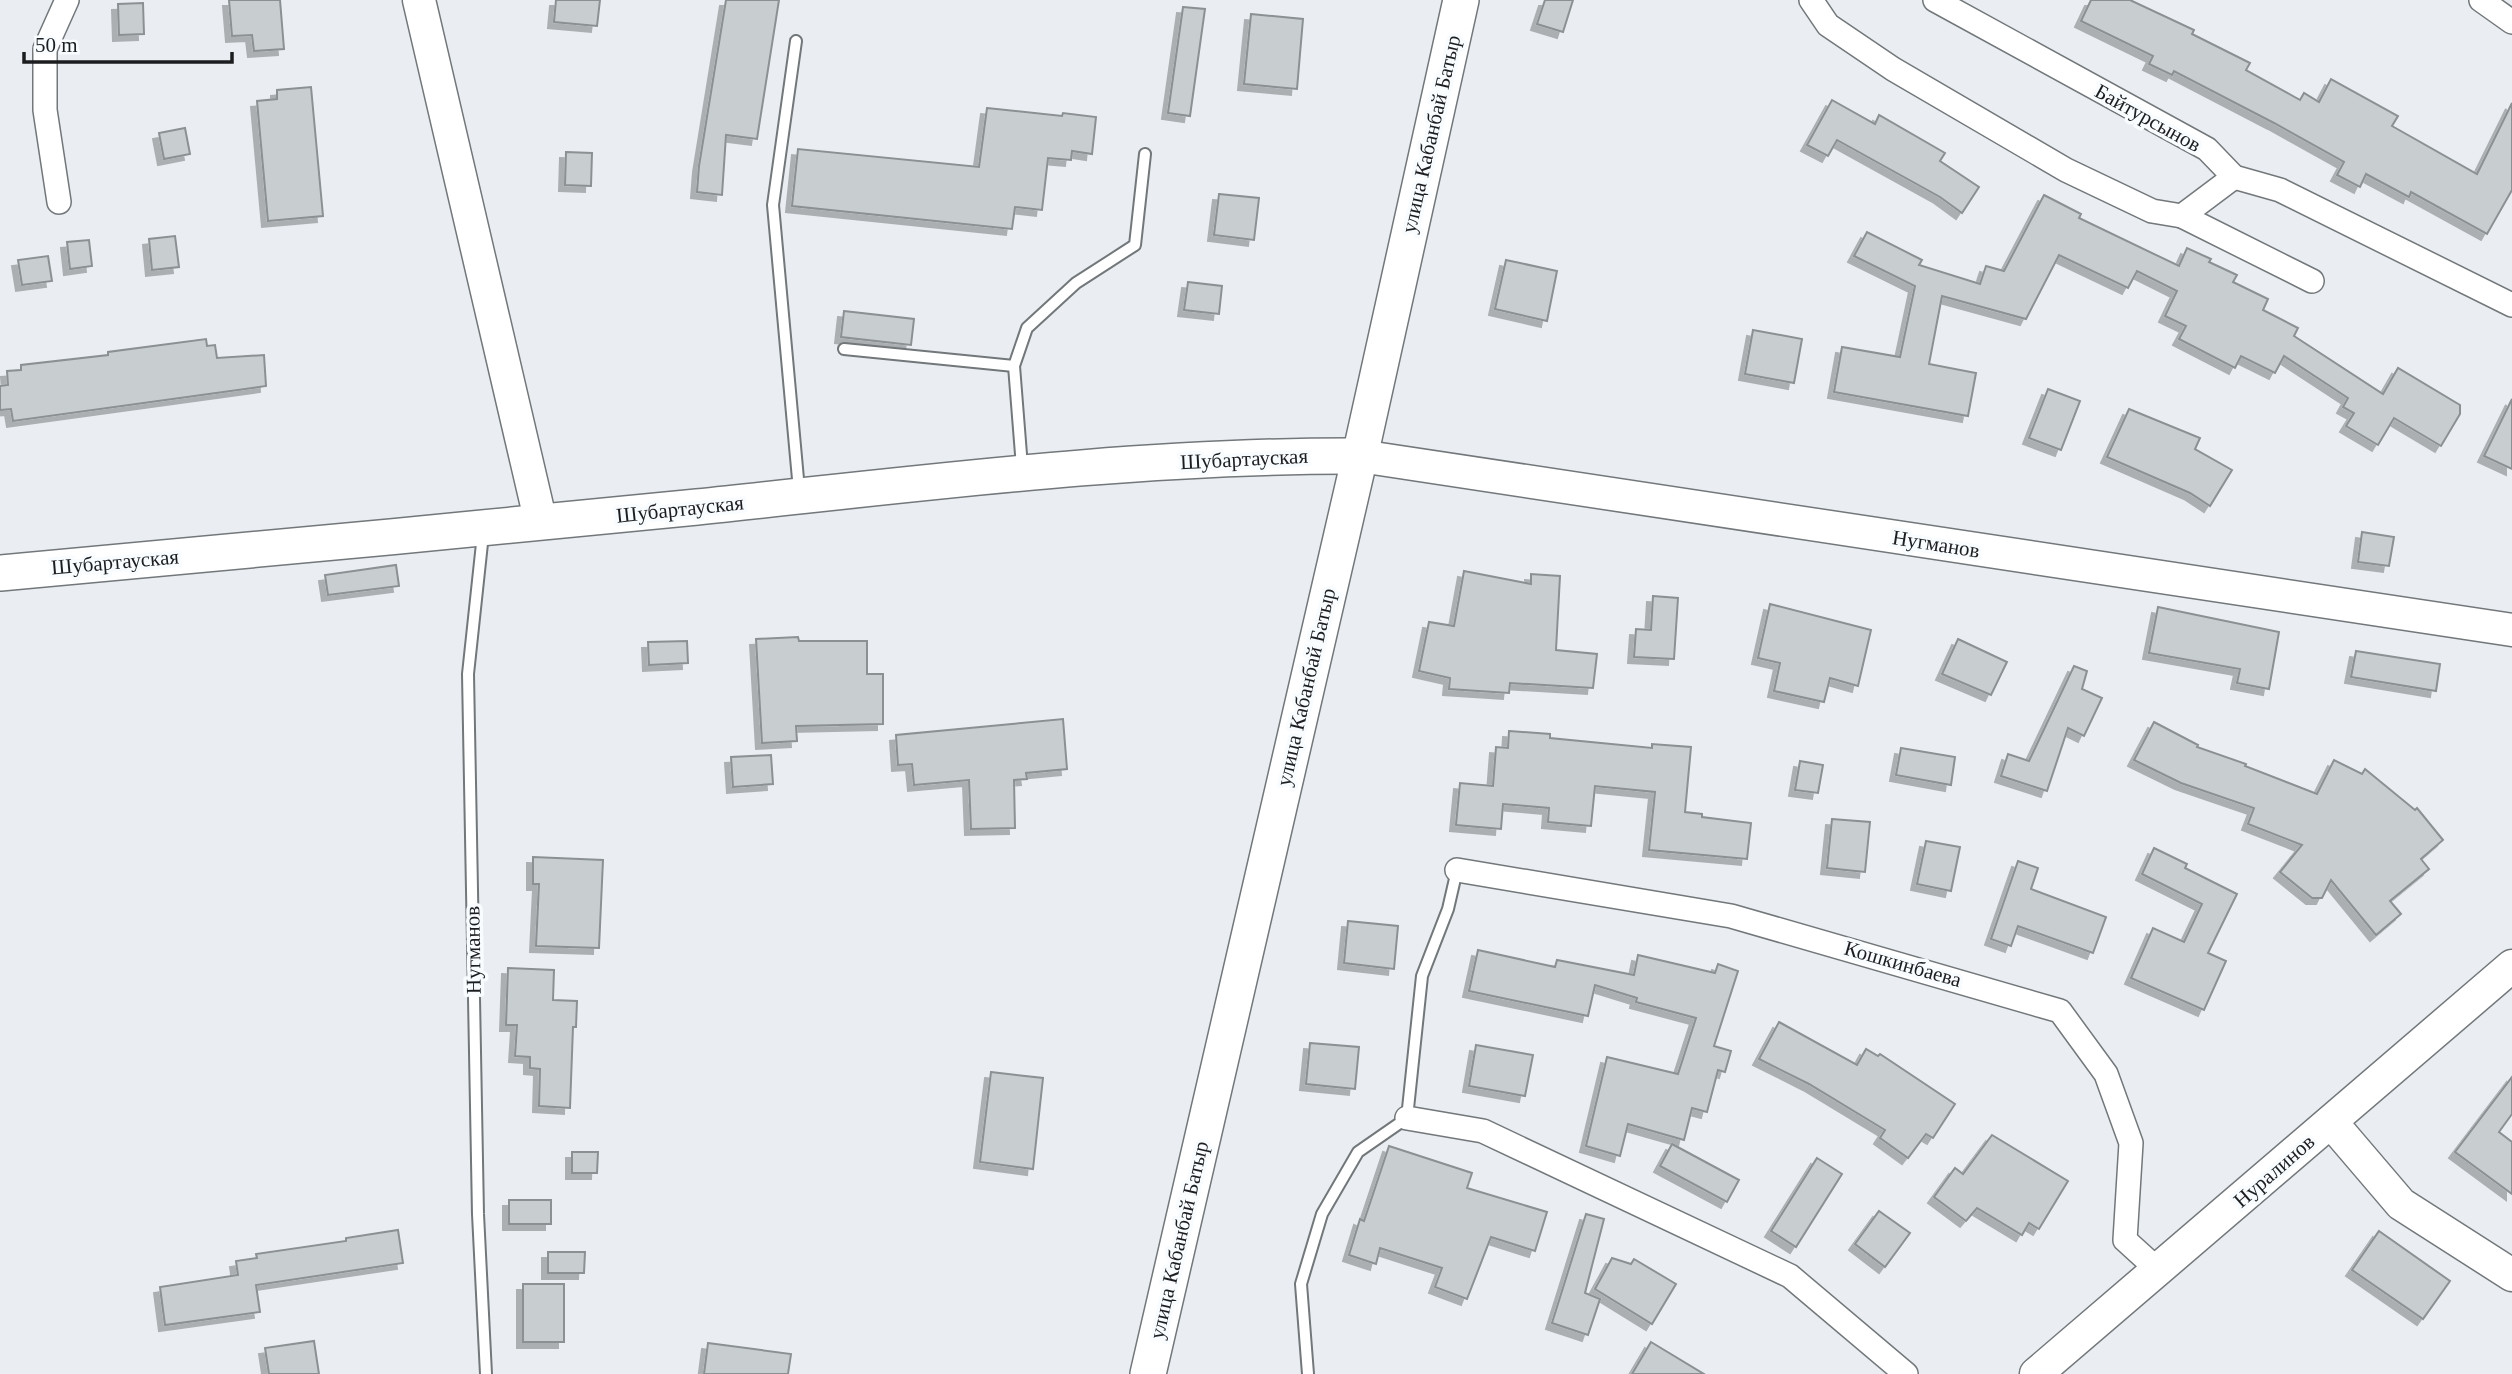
<svg xmlns="http://www.w3.org/2000/svg" width="2512" height="1374" viewBox="0 0 2512 1374" font-family="Georgia,serif">
	<style>
		.building { fill: #c8ced0; stroke: #8b9193; stroke-width: 2; filter: url(#shadow) }
		.lines { fill: none; stroke-linecap: round; stroke-linejoin: round }
		.lane-casing { stroke: #72777a; stroke-width: 14 }
		.street-casing { stroke: #72777a; stroke-width: 26 }
		.secondary-casing { stroke: #72777a; stroke-width: 35 }
		.primary-casing { stroke: #72777a; stroke-width: 38 }
		.lane { stroke: #fff; stroke-width: 10 }
		.street { stroke: #fff; stroke-width: 23 }
		.secondary { stroke: #fff; stroke-width: 32 }
		.primary { stroke: #fff; stroke-width: 35 }
		.labels { text-anchor: middle; dominant-baseline: central; stroke-width: 7; stroke-linejoin: round; paint-order: stroke }
		.street-label { font-size: 21px; fill: #1c1d1f; stroke: #f8fcff }
	</style>
	<defs>
		<filter id="shadow"><feDropShadow dx="-6" dy="6" stdDeviation="0" flood-color="#0004"/></filter>
	</defs>
	<rect width="100%" height="100%" fill="#eaeef3"/>
	<g class="building">
		<polygon points="229,0 280,0 284,49 254,51 252,35 232,36"/>
		<polygon points="556,0 600,0 597,26 554,22"/>
		<polygon points="726,0 779,0 757,139 726,135 722,195 697,192 699,166"/>
		<polygon points="1545,0 1573,0 1563,32 1537,24"/>
		<polygon points="2091,0 2130,0 2194,30 2192,34 2250,63 2246,70 2300,100 2304,93 2319,102 2331,79 2398,116 2392,126 2477,174 2512,103 2512,190 2487,234 2411,192 2409,197 2366,174 2360,187 2337,175 2344,162 2274,123 2174,71 2172,75 2149,64 2153,56 2081,21"/>
		<polygon points="143,3 144,34 119,35 118,4"/>
		<polygon points="1183,7 1205,9 1190,116 1168,113"/>
		<polygon points="1251,14 1303,19 1297,89 1244,84"/>
		<polygon points="311,87 323,216 268,221 257,101 277,99 277,90"/>
		<polygon points="1832,100 1875,124 1879,115 1945,153 1940,161 1979,187 1962,213 1940,197 1837,140 1828,156 1807,145"/>
		<polygon points="987,108 1062,116 1063,113 1096,117 1092,154 1072,151 1071,160 1048,158 1042,210 1015,207 1012,229 792,206 798,149 979,167"/>
		<polygon points="185,128 190,154 164,159 159,133"/>
		<polygon points="566,152 592,153 591,186 565,185"/>
		<polygon points="1219,194 1259,198 1254,240 1214,235"/>
		<polygon points="2044,195 2081,214 2079,218 2179,266 2187,248 2211,259 2209,262 2237,275 2233,282 2268,299 2263,310 2298,328 2294,336 2383,394 2398,368 2460,405 2460,414 2441,446 2394,418 2378,445 2346,426 2354,413 2343,407 2348,398 2284,356 2275,373 2241,356 2235,368 2179,339 2186,326 2165,316 2177,291 2137,271 2128,288 2059,255 2026,319 1942,296 1929,364 1976,373 1968,416 1834,392 1842,347 1900,357 1915,286 1854,256 1867,232 1922,260 1919,265 1980,284 1986,266 2004,271"/>
		<polygon points="175,236 179,267 152,270 149,239"/>
		<polygon points="89,240 92,266 70,269 67,242"/>
		<polygon points="48,256 52,281 22,285 18,260"/>
		<polygon points="1506,260 1557,271 1547,321 1495,309"/>
		<polygon points="1188,282 1222,286 1219,314 1184,310"/>
		<polygon points="844,311 914,319 911,345 841,337"/>
		<polygon points="1753,330 1802,339 1794,383 1745,374"/>
		<polygon points="206,339 207,346 215,345 217,358 264,355 266,386 13,421 11,409 0,410 0,386 8,385 7,371 21,370 21,365 108,355 108,352"/>
		<polygon points="2048,389 2080,401 2061,450 2029,438"/>
		<polygon points="2512,399 2512,469 2484,456"/>
		<polygon points="2129,409 2200,438 2195,449 2232,470 2210,506 2190,493 2107,457"/>
		<polygon points="2362,532 2394,537 2389,566 2358,562"/>
		<polygon points="396,565 399,586 328,595 325,575"/>
		<polygon points="1464,571 1531,584 1531,574 1560,576 1556,650 1597,654 1593,688 1510,683 1509,693 1449,689 1450,678 1419,671 1429,622 1454,626"/>
		<polygon points="1653,596 1678,598 1674,659 1634,657 1636,629 1651,630"/>
		<polygon points="1770,604 1871,630 1858,686 1830,678 1824,702 1774,691 1780,663 1758,658"/>
		<polygon points="2158,607 2279,632 2269,689 2237,683 2240,669 2149,653"/>
		<polygon points="798,637 799,641 867,641 867,674 883,674 883,724 796,726 797,741 762,743 756,639"/>
		<polygon points="1958,639 2007,662 1991,695 1942,674"/>
		<polygon points="687,641 688,663 649,665 648,642"/>
		<polygon points="2356,651 2440,664 2436,691 2351,677"/>
		<polygon points="2074,666 2087,671 2082,689 2102,698 2084,736 2068,728 2047,791 2001,776 2008,754 2029,761"/>
		<polygon points="1063,719 1067,769 1026,773 1027,779 1014,780 1015,828 971,829 969,780 914,785 912,764 898,765 896,735"/>
		<polygon points="2154,722 2198,745 2197,747 2246,764 2245,766 2317,794 2334,760 2362,774 2365,769 2415,810 2417,808 2443,840 2421,859 2429,869 2390,901 2401,914 2376,935 2331,880 2322,898 2312,898 2280,872 2302,845 2248,824 2254,808 2181,783 2134,760"/>
		<polygon points="1509,731 1550,734 1550,738 1652,748 1652,744 1691,747 1685,812 1702,814 1702,817 1751,823 1747,859 1649,850 1655,792 1595,786 1591,826 1548,822 1549,808 1503,804 1501,829 1456,825 1460,783 1493,786 1496,747 1508,748"/>
		<polygon points="1901,748 1955,757 1951,785 1896,775"/>
		<polygon points="771,755 773,784 733,787 731,757"/>
		<polygon points="1800,761 1823,765 1818,793 1795,790"/>
		<polygon points="1832,819 1870,822 1865,872 1827,868"/>
		<polygon points="1926,841 1960,847 1951,891 1917,884"/>
		<polygon points="2154,848 2187,864 2185,868 2237,894 2208,953 2226,961 2204,1010 2131,978 2153,928 2184,942 2202,904 2142,874"/>
		<polygon points="533,857 603,860 599,948 536,946 539,884 533,884"/>
		<polygon points="2018,861 2038,868 2031,889 2106,917 2093,953 2018,926 2011,946 1991,939"/>
		<polygon points="1348,921 1398,926 1394,969 1344,963"/>
		<polygon points="1478,950 1555,967 1557,960 1634,975 1638,955 1715,973 1718,964 1738,971 1714,1046 1731,1051 1725,1072 1718,1070 1707,1112 1692,1108 1684,1140 1628,1124 1620,1156 1586,1146 1607,1057 1678,1074 1696,1018 1636,1002 1637,998 1595,985 1588,1016 1469,991"/>
		<polygon points="508,968 554,970 553,1000 577,1001 576,1027 573,1027 570,1108 539,1106 540,1069 530,1068 530,1057 515,1056 517,1025 506,1025"/>
		<polygon points="1779,1022 1857,1065 1866,1049 1878,1056 1880,1054 1955,1104 1933,1138 1926,1134 1908,1158 1880,1138 1885,1130 1809,1084 1759,1059"/>
		<polygon points="1310,1043 1359,1047 1355,1089 1306,1084"/>
		<polygon points="1476,1045 1533,1055 1525,1096 1469,1086"/>
		<polygon points="991,1072 1043,1078 1033,1169 980,1162"/>
		<polygon points="2512,1077 2512,1114 2499,1132 2512,1142 2512,1194 2455,1152"/>
		<polygon points="1992,1135 2068,1181 2039,1229 2029,1223 2022,1235 1977,1208 1966,1221 1934,1197 1955,1168 1963,1174"/>
		<polygon points="1672,1144 1739,1180 1727,1202 1660,1166"/>
		<polygon points="1389,1146 1472,1173 1467,1188 1547,1212 1535,1251 1491,1237 1467,1299 1435,1287 1442,1268 1380,1248 1376,1264 1349,1255 1360,1219 1364,1221"/>
		<polygon points="572,1152 598,1152 597,1173 572,1173"/>
		<polygon points="1817,1158 1842,1174 1796,1247 1771,1231"/>
		<rect x="509" y="1200" width="42" height="24"/>
		<polygon points="1879,1211 1910,1233 1885,1267 1855,1244"/>
		<polygon points="1586,1214 1604,1219 1585,1293 1600,1299 1588,1335 1552,1323"/>
		<polygon points="398,1230 403,1263 256,1285 260,1312 165,1325 160,1287 238,1275 236,1261 257,1258 256,1254 346,1241 346,1238"/>
		<polygon points="2379,1231 2450,1281 2423,1319 2352,1270"/>
		<polygon points="548,1252 585,1252 584,1273 548,1273"/>
		<polygon points="1612,1258 1631,1264 1634,1259 1676,1284 1652,1324 1595,1289"/>
		<rect x="523" y="1284" width="41" height="58"/>
		<polygon points="314,1341 319,1374 269,1374 265,1348"/>
		<polygon points="1651,1342 1704,1374 1632,1374"/>
		<polygon points="708,1343 791,1354 788,1374 704,1374"/>
	</g>
	<g class="lines">
		<defs>
			<g id="lane">
				<polyline points="796,41 773,205 799,490"/>
				<polyline points="844,349 1014,366"/>
				<polyline points="1022,467 1014,366 1027,328 1076,283 1135,245 1145,154"/>
				<polyline points="483,534 468,674 478,1214 486,1374"/>
				<polyline points="1308,1374 1301,1284 1322,1214 1358,1152 1407,1118 1422,976 1448,909 1457,870"/>
			</g>
			<g id="street">
				<polyline points="1811,0 1828,25 1893,69 2066,170 2152,211 2182,216 2234,177"/>
				<polyline points="1935,0 2207,149 2234,177 2280,190 2512,305"/>
				<polyline points="2481,0 2512,22"/>
				<polyline points="59,202 45,110 45,49 67,0"/>
				<polyline points="2182,216 2312,281"/>
				<polyline points="1457,870 1731,916 2060,1011 2106,1074 2131,1143 2125,1240 2158,1270"/>
				<polyline points="1407,1118 1483,1131 1790,1276 1906,1374"/>
			</g>
			<g id="secondary">
				<polyline points="419,0 541,523"/>
				<polyline points="1360,456 2512,630"/>
				<polyline points="2331,1122 2401,1204 2512,1275"/>
				<polyline points="2036,1374 2512,966"/>
			</g>
			<g id="primary">
				<path d="M0,573c232,-22 465,-42 697,-66 220,-23 441,-52 663,-51"/>
				<polyline points="1148,1374 1360,456 1461,0"/>
			</g>
		</defs>
		<use href="#lane" class="lane-casing"/>
		<use href="#street" class="street-casing"/>
		<use href="#secondary" class="secondary-casing"/>
		<use href="#primary" class="primary-casing"/>
		<use href="#lane" class="lane"/>
		<use href="#street" class="street"/>
		<use href="#secondary" class="secondary"/>
		<use href="#primary" class="primary"/>
	</g>
	<g class="labels">
		<g class="street-label">
			<text transform="translate(2148 118) rotate(29)">Байтурсынов</text>
			<text transform="translate(1431 134) rotate(-77)">улица Кабанбай Батыр</text>
			<text transform="translate(1244 459) rotate(-3)">Шубартауская</text>
			<text transform="translate(680 509) rotate(-6)">Шубартауская</text>
			<text transform="translate(1936 544) rotate(9)">Нугманов</text>
			<text transform="translate(115 562) rotate(-5)">Шубартауская</text>
			<text transform="translate(1306 687) rotate(-77)">улица Кабанбай Батыр</text>
			<text transform="translate(473 950) rotate(-91)">Нугманов</text>
			<text transform="translate(1903 964) rotate(16)">Кошкинбаева</text>
			<text transform="translate(2274 1171) rotate(-41)">Нуралинов</text>
			<text transform="translate(1179 1240) rotate(-77)">улица Кабанбай Батыр</text>
		</g>
	</g>
	<path d="M24 52v10h208v-10" fill="none" stroke="#1c1d1f" stroke-width="3.5"/>
	<text x="35" y="52" font-size="21" fill="#1c1d1f" stroke="#f8fcff" stroke-width="5" paint-order="stroke">50 m</text>
</svg>
